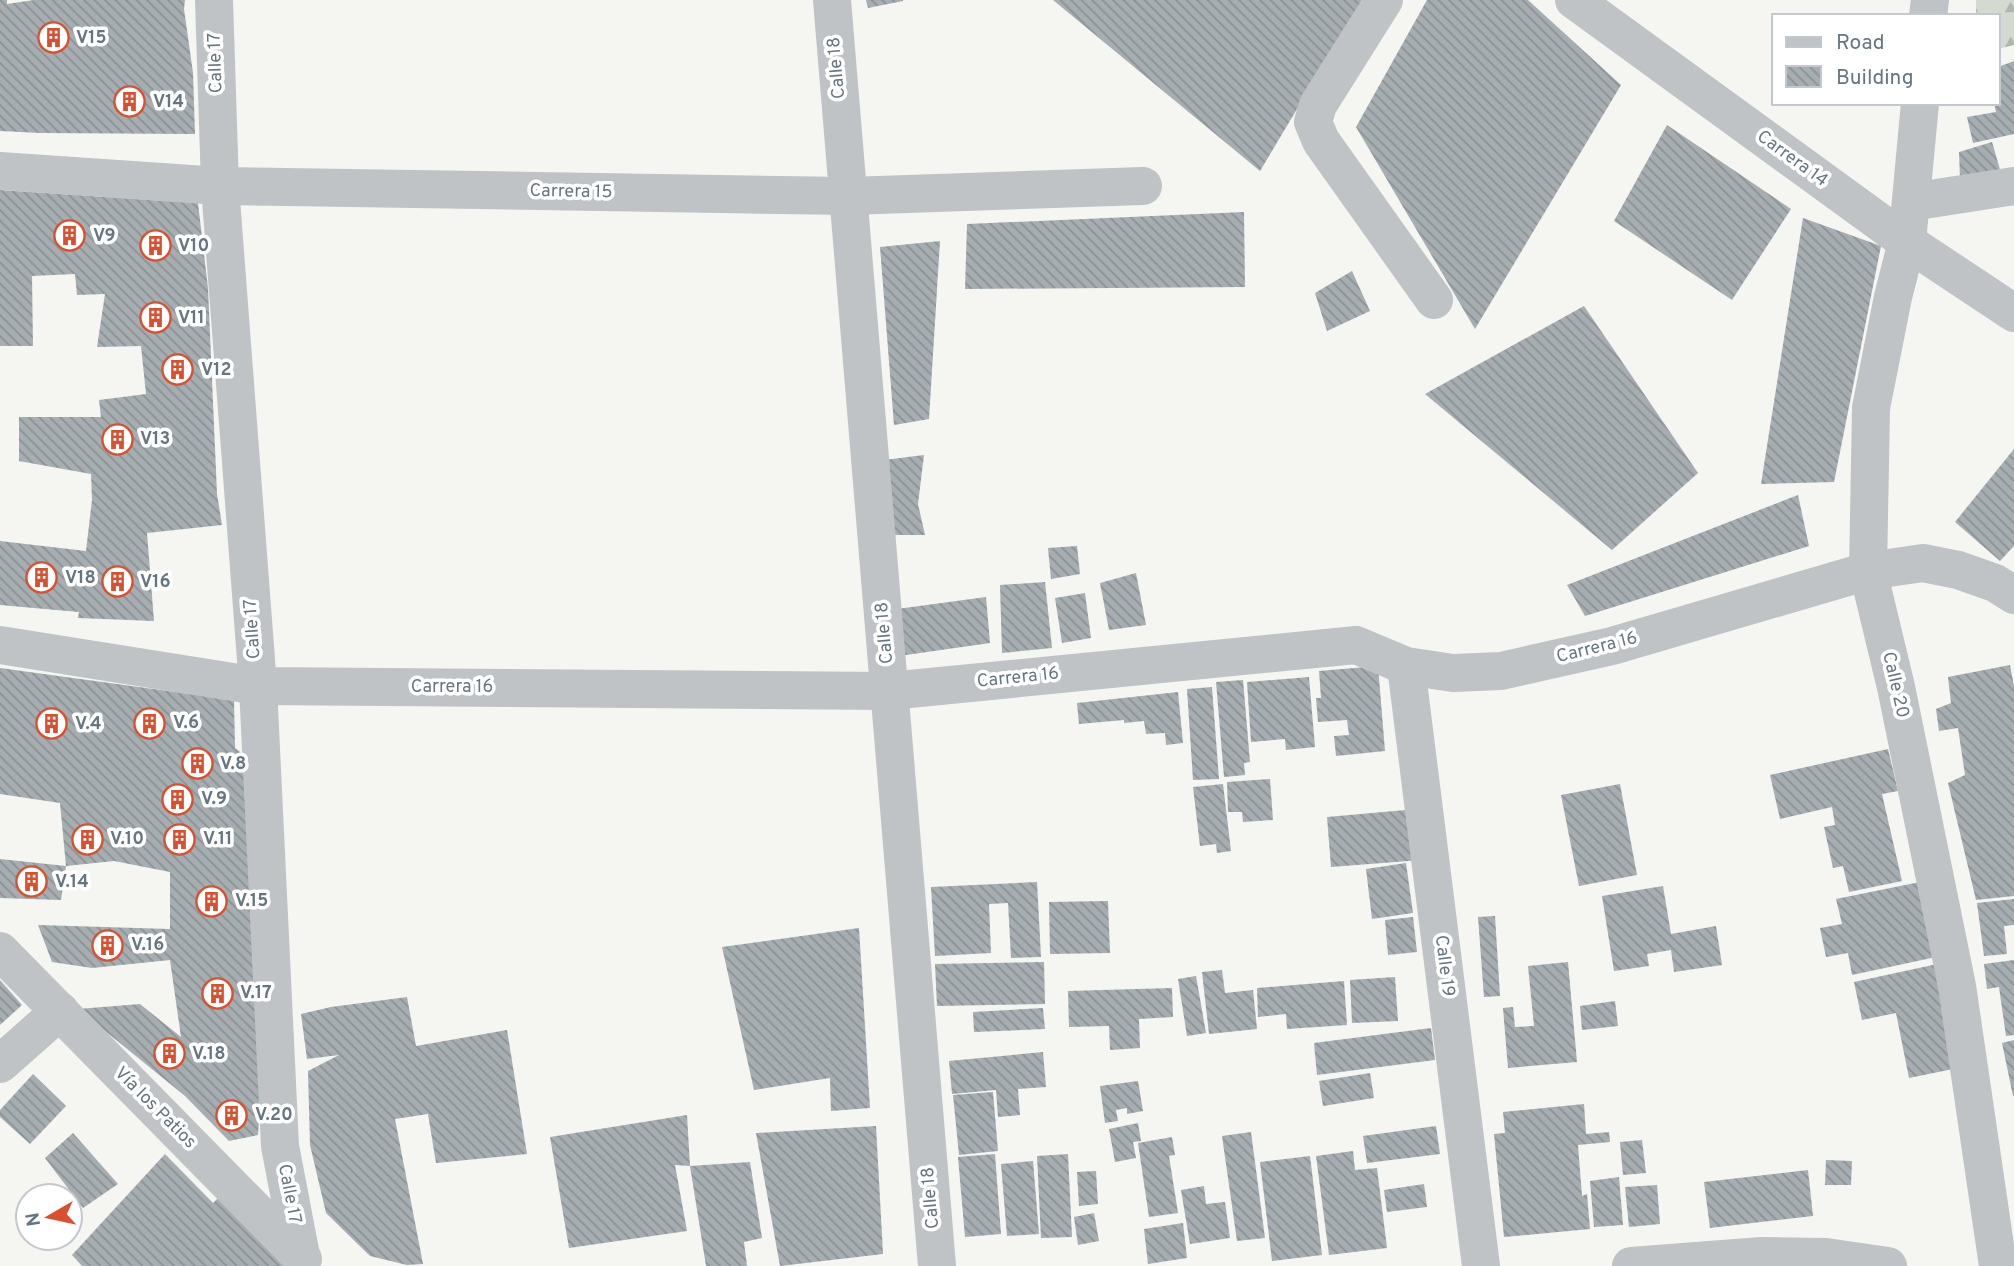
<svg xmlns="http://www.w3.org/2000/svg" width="2014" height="1266" viewBox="0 0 2014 1266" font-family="Overpass,sans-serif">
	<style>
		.forest { fill: url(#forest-firs) }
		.building { fill: url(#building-back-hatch) }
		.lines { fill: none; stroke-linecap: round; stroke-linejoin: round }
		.minor { stroke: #bfc3c6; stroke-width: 38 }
		.labels { text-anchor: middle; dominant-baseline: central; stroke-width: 7; stroke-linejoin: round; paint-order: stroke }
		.poi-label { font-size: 18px; font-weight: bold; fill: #667681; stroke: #fff; text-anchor: start }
		.street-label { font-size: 18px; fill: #667681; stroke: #fff }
	</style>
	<defs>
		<pattern id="forest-firs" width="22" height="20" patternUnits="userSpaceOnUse" patternTransform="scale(1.75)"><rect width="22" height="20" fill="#d5dad1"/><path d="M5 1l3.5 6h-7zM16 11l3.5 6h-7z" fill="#b1b5af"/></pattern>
		<pattern id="building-back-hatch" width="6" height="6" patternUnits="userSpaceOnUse" patternTransform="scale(1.75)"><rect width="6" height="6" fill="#a6aeb2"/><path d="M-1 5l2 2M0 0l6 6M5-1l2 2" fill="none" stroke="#8b9296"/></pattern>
	</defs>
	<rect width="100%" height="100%" fill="#f5f5f2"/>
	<polygon class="forest" points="1976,0 2014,0 2014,45 1998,49 1998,16 1976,16"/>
	<g class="building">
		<polygon points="0,0 7,0 7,4 34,0 185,0 184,9 193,73 195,134 40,133 0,131"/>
		<polygon points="866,0 903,0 903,1 868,8"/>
		<polygon points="1053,0 1362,0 1260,171"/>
		<polygon points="1427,0 1528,0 1621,85 1475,329 1356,127"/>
		<polygon points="2014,61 2014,134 1973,143 1967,117 1996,112 1994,103 1998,103 1998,67"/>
		<polygon points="1667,125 1791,209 1732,300 1614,221"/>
		<polygon points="1992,142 2001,173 1960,179 1959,152"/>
		<polygon points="0,190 198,203 208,288 217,494 222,525 147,533 154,621 78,618 79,612 0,605 0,541 86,551 92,500 91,474 19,461 19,417 101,417 99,400 146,394 141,346 97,347 105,294 77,295 75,274 32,276 33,346 0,346"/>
		<polygon points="1244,212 1245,287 965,289 967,224"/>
		<polygon points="1803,218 1881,246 1834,482 1761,484"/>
		<polygon points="940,241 929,419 894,425 880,247"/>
		<polygon points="1352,271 1370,311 1327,331 1315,293"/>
		<polygon points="1584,306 1698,473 1612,550 1425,394"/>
		<polygon points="2014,449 2014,546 2000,561 1955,522"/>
		<polygon points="924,455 918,504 925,535 887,535 884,460"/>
		<polygon points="1798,495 1809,546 1585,616 1567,585"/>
		<polygon points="1077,546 1080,574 1051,579 1048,548"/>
		<polygon points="1136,573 1146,625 1109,630 1100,583"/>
		<polygon points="1045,582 1052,648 1002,653 1000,585"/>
		<polygon points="1085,593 1091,638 1062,643 1055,598"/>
		<polygon points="986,597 990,643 899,656 897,609"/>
		<polygon points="2010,665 2014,686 2014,896 1976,900 1948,783 1965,775 1958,728 1939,731 1936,709 1951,703 1948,677"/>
		<polygon points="1378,666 1385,751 1336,756 1334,736 1349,735 1347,720 1318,722 1316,698 1321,698 1319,671"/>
		<polygon points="0,668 234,700 235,748 244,755 263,1065 258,1135 229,1141 185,1096 78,1009 140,1004 181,1037 170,960 92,968 52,962 38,925 170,929 170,872 114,861 66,866 60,803 0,794"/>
		<polygon points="1309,677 1315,747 1286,750 1285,739 1251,742 1247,682"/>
		<polygon points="1243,680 1250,762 1244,763 1245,775 1224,777 1216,682"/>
		<polygon points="1212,687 1219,779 1193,780 1187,689"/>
		<polygon points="1178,692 1183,743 1166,745 1165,733 1146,734 1144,721 1124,723 1124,720 1079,724 1077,703"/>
		<polygon points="1888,749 1898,791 1882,794 1902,881 1849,892 1843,866 1833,868 1824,827 1835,825 1832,807 1780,819 1770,775"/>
		<polygon points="1270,779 1273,820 1243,822 1242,812 1228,812 1227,782"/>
		<polygon points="1223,784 1231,851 1217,853 1216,844 1200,846 1193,787"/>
		<polygon points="1620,784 1637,875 1579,886 1561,795"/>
		<polygon points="1417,809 1421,860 1331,867 1327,817"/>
		<polygon points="0,859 66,866 61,900 0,898"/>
		<polygon points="1406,863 1413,913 1372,919 1366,869"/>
		<polygon points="1037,882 1041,957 1011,958 1008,903 989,904 991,953 935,956 931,887"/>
		<polygon points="1920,882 1936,957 1852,975 1848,953 1826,957 1820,928 1842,924 1836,899"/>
		<polygon points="1663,886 1671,934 1716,926 1722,965 1674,972 1671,950 1647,954 1649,966 1614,971 1602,896"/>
		<polygon points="2014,899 2014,925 2004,926 2007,954 1984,956 1977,903"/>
		<polygon points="1108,901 1110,953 1050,954 1049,902"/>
		<polygon points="1495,916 1500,996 1484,997 1478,917"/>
		<polygon points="1413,917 1417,952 1388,955 1385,920"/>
		<polygon points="859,928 870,1108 831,1111 830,1078 754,1090 722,947"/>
		<polygon points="2014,960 2014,1035 2006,1036 1999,987 1987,989 1984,964"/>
		<polygon points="1044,962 1045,1004 937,1006 935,964"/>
		<polygon points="1568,962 1577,1062 1508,1068 1503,1008 1513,1007 1515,1027 1534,1026 1528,966"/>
		<polygon points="1942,963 1963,1067 1909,1078 1896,1013 1862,1020 1854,982"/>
		<polygon points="1222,970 1225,993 1253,990 1257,1029 1209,1034 1202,972"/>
		<polygon points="1196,976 1206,1033 1187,1036 1178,979"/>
		<polygon points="1395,977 1398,1021 1352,1023 1350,980"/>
		<polygon points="0,980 22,1005 0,1025"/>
		<polygon points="1344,981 1347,1025 1287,1029 1286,1014 1258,1017 1257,988"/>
		<polygon points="1172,988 1173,1017 1139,1019 1140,1048 1110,1050 1109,1026 1069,1027 1068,991"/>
		<polygon points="407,997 416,1046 507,1030 527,1154 436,1163 428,1114 395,1119 423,1264 407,1265 370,1256 326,1213 310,1145 308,1071 339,1055 307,1059 301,1014 331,1007"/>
		<polygon points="1615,1001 1618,1026 1582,1030 1580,1006"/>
		<polygon points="1043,1008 1045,1029 974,1032 973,1012"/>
		<polygon points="1431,1028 1435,1060 1317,1075 1314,1043"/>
		<polygon points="2014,1040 2014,1096 2013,1096 2002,1043"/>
		<polygon points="1043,1052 1046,1087 1018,1089 1020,1115 998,1117 996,1090 952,1094 949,1061"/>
		<polygon points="1370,1073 1374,1098 1323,1106 1319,1081"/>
		<polygon points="33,1074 66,1106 30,1144 0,1117 0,1110"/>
		<polygon points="1138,1081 1143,1111 1127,1114 1127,1108 1116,1110 1118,1121 1105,1123 1100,1086"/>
		<polygon points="993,1092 998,1151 959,1155 953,1095"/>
		<polygon points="1584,1104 1586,1134 1609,1132 1610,1142 1578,1145 1582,1196 1587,1194 1590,1229 1504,1237 1494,1134 1505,1133 1503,1112"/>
		<polygon points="687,1115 690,1166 750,1162 762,1238 744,1242 747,1266 706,1266 690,1166 675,1165 687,1231 569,1248 550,1137"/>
		<polygon points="1138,1123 1141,1141 1133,1142 1136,1158 1115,1162 1109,1129"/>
		<polygon points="876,1126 883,1254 780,1266 756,1133"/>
		<polygon points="1436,1126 1440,1154 1367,1163 1363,1136"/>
		<polygon points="1251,1132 1265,1238 1237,1241 1222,1136"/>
		<polygon points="73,1133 118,1184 83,1208 45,1158"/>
		<polygon points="1172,1137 1175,1155 1169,1156 1178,1213 1149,1217 1138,1143"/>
		<polygon points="1642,1140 1646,1173 1623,1175 1620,1142"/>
		<polygon points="1353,1151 1355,1170 1377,1168 1387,1248 1329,1255 1316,1156"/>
		<polygon points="165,1154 213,1203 218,1198 287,1266 82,1266 72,1255"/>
		<polygon points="995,1154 1001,1234 965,1237 958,1157"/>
		<polygon points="1068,1154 1072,1237 1041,1238 1037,1156"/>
		<polygon points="1310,1156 1322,1255 1272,1261 1260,1162"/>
		<polygon points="1826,1160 1852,1161 1851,1185 1825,1185"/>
		<polygon points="1033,1161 1039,1234 1007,1236 1001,1164"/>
		<polygon points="1808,1170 1813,1216 1710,1228 1704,1182"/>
		<polygon points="1096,1171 1098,1204 1079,1206 1077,1172"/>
		<polygon points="1619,1177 1623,1225 1594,1227 1590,1181"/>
		<polygon points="1424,1184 1427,1207 1387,1212 1384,1190"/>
		<polygon points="1657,1185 1660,1224 1629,1227 1625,1187"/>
		<polygon points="1204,1186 1206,1204 1225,1202 1230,1238 1190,1244 1181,1190"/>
		<polygon points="1094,1213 1099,1241 1078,1245 1074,1217"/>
		<polygon points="1183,1223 1187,1258 1148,1264 1144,1229"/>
	</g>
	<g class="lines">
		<g class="minor">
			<polyline points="214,0 220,186 258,686 280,1146 301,1256"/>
			<polyline points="832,0 937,1266"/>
			<polyline points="1384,0 1318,105 1313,122 1321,141 1434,300"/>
			<polyline points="1574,0 1907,242 2014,313"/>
			<polyline points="1928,16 1930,0"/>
			<polyline points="1920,103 1907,242 1893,297 1871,408 1868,571 1896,687 1957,986 1998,1266"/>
			<polyline points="0,171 220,186 848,196 1143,186"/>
			<polyline points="1911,202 2014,186"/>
			<polyline points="0,645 258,686 889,691 1356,645 1406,666 1453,673 1501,671 1612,646 1868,571 1923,563 1958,570 1995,583 2014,595"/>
			<polyline points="1406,666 1481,1266"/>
			<polyline points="0,951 303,1259"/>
			<polyline points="0,1064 60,1011"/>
			<polyline points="1631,1266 1762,1256 1826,1257 1888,1266"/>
		</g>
	</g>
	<defs>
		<symbol id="building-ring" viewBox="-11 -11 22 22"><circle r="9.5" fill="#fff" stroke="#d9502e" stroke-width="1.5"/><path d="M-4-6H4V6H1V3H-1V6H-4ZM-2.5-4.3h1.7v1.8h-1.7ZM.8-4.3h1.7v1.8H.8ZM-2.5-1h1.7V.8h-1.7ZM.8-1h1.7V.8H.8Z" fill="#d9502e"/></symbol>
	</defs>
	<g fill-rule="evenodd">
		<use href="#building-ring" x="36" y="20" width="35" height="35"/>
		<use href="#building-ring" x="112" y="84" width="35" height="35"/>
		<use href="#building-ring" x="52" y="218" width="35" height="35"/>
		<use href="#building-ring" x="138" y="228" width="35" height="35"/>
		<use href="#building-ring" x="138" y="300" width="35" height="35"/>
		<use href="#building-ring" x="160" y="352" width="35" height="35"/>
		<use href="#building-ring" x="100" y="422" width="35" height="35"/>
		<use href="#building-ring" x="24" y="560" width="35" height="35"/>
		<use href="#building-ring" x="100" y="564" width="35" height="35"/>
		<use href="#building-ring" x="132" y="706" width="35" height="35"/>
		<use href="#building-ring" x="34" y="706" width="35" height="35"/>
		<use href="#building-ring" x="180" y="746" width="35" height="35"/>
		<use href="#building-ring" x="160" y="782" width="35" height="35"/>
		<use href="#building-ring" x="70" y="822" width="35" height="35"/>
		<use href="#building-ring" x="162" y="822" width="35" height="35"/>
		<use href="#building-ring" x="14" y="864" width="35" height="35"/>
		<use href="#building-ring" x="194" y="884" width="35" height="35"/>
		<use href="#building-ring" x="90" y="928" width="35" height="35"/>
		<use href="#building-ring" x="200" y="976" width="35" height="35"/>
		<use href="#building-ring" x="152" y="1036" width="35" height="35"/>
		<use href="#building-ring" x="214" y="1098" width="35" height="35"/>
	</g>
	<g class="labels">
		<g class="poi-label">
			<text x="76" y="38">V15</text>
			<text x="153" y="102">V14</text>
			<text x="93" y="236">V9</text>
			<text x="178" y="246">V10</text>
			<text x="178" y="318">V11</text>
			<text x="201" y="370">V12</text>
			<text x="140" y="439">V13</text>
			<text x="65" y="578">V18</text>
			<text x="140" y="582">V16</text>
			<text x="173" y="723">V.6</text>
			<text x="75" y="724">V.4</text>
			<text x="220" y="764">V.8</text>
			<text x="201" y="799">V.9</text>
			<text x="110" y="839">V.10</text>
			<text x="203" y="839">V.11</text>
			<text x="55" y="882">V.14</text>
			<text x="235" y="901">V.15</text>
			<text x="131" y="945">V.16</text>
			<text x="240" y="993">V.17</text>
			<text x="192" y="1054">V.18</text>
			<text x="255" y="1115">V.20</text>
		</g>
		<g class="street-label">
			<text transform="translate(216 63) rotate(-92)">Calle 17</text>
			<text transform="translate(837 68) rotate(-95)">Calle 18</text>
			<text transform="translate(1792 159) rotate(36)">Carrera 14</text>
			<text transform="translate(571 192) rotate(1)">Carrera 15</text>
			<text transform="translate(253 629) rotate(-94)">Calle 17</text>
			<text transform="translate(885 633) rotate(-95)">Calle 18</text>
			<text transform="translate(1597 648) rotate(-14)">Carrera 16</text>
			<text transform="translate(1018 678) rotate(-6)">Carrera 16</text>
			<text transform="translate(1895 685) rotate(77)">Calle 20</text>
			<text x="452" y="687">Carrera 16</text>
			<text transform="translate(1444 966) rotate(83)">Calle 19</text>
			<text transform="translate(155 1108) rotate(45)">Vía los Patios</text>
			<text transform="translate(289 1194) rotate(79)">Calle 17</text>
			<text transform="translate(931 1198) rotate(-95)">Calle 18</text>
		</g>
	</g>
	<rect x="1772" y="14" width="228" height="91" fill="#ffffff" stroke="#c2c8cd" stroke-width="2"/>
	<rect x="1786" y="37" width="35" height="10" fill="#bfc3c6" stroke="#c2c8cd" stroke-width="2"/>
	<text x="1836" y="49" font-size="21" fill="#667681">Road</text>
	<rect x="1786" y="66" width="35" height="21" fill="url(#building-back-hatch)" stroke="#c2c8cd" stroke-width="2"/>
	<text x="1836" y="84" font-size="21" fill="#667681">Building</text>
	<g transform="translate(49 1217) rotate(261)"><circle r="33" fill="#ffffff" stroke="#c2c8cd" stroke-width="2"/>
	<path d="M0-5L12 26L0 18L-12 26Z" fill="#d9502e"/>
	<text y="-10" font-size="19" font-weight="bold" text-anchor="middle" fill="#667681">N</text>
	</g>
</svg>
